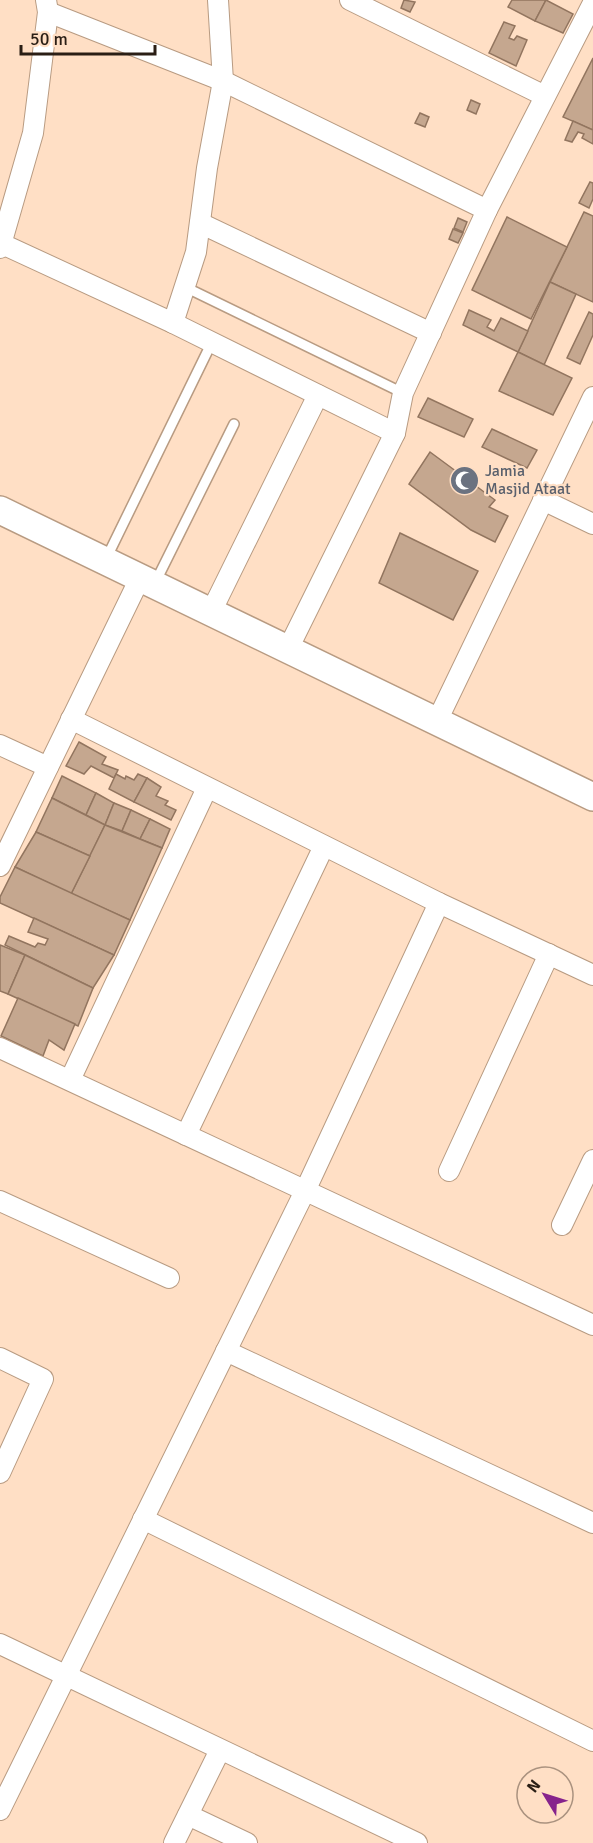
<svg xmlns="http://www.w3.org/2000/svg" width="593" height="1843" viewBox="0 0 593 1843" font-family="Signika,sans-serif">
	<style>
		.building { fill: #c5a78f; stroke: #92755f; stroke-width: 1.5 }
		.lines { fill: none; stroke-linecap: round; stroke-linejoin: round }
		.lane-casing { stroke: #b89b82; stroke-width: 12 }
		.street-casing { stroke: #b89b82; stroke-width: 22 }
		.secondary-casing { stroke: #b89b82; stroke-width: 30 }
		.lane { stroke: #fff; stroke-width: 9 }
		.street { stroke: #fff; stroke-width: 20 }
		.secondary { stroke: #fff; stroke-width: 27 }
		.labels { text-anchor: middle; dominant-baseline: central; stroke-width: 4.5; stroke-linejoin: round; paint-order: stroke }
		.worship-label { font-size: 16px; fill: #5b616d; stroke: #ffdfc5; text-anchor: start }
	</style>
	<rect width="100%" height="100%" fill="#ffdfc5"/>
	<g class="building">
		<polygon points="404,0 415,2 410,12 401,8"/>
		<polygon points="512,0 546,0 535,21 508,7"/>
		<polygon points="546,0 573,14 563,33 535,21"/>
		<polygon points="504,22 515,26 509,38 514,40 517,36 527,40 516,66 489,53"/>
		<polygon points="593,58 593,130 563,117"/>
		<polygon points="471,100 480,104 476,114 467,110"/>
		<polygon points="420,113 429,117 425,127 415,123"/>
		<polygon points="573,121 593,130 593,144 582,138 584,134 578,132 572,142 565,140"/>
		<polygon points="590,182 593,183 593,199 589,208 579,203"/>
		<polygon points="584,212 593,216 593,302 550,282"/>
		<polygon points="507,217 567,247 531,319 472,290"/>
		<polygon points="458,218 467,222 463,232 454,228"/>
		<polygon points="453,229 463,233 458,243 449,239"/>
		<polygon points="550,282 576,294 544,365 518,352"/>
		<polygon points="469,310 491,320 487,327 494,331 501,318 528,331 518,352 463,325"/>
		<polygon points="589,312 593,314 593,335 580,364 567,358"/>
		<polygon points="518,352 572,378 553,415 499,391"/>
		<polygon points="428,398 473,419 464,437 418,417"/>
		<polygon points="492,429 537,450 527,468 482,447"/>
		<polygon points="430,452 495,500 489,507 508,516 495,542 471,530 409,484"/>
		<polygon points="400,533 478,571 453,620 379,583"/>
		<polygon points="79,742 106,757 102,764 118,770 114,778 91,766 84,774 66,766"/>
		<polygon points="116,774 125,779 126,776 134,780 138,774 147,778 134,802 109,789"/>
		<polygon points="62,776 96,793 86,815 52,798"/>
		<polygon points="147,778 161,787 156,796 168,801 165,805 176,810 171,820 134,802"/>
		<polygon points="96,793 114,803 105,825 86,815"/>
		<polygon points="52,798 105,825 90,856 36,832"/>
		<polygon points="114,803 131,810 122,831 105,825"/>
		<polygon points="131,810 150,819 140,839 122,831"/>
		<polygon points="150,819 170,829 162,848 140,839"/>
		<polygon points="105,825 162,848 130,920 71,894"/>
		<polygon points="36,832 90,856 71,894 15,867"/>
		<polygon points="15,867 130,920 114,955 0,903 0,897"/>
		<polygon points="34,918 114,955 93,988 5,945 9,936 35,947 38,943 45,945 48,939 28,932"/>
		<polygon points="0,945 25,955 8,994 0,991"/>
		<polygon points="25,955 93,988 78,1026 8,994"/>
		<polygon points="18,998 75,1024 64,1050 49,1040 43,1056 1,1036"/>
	</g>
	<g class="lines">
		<defs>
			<g id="lane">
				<polyline points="185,287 403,393"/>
				<polyline points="106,559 212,342"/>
				<polyline points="155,583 234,424"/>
			</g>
			<g id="street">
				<polyline points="350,0 545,96"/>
				<polyline points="48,12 223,81 487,210"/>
				<polyline points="200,223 431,333"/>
				<polyline points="0,243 173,323 395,433"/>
				<polyline points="0,248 33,133 48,12 46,0"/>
				<polyline points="173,323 196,252 207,168 223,81 218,0"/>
				<polyline points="543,500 593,524"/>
				<polyline points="211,612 318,395"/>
				<polyline points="288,649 395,433 403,393 487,210 593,3"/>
				<polyline points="71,719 439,903 593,975"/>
				<polyline points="437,721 593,397"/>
				<polyline points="0,745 48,767"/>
				<polyline points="0,866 140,578"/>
				<polyline points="0,1048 593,1325"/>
				<polyline points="70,1080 207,788"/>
				<polyline points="186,1135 324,846"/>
				<polyline points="449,1171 549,954"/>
				<polyline points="0,1201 169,1278"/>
				<polyline points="562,1225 593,1160"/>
				<polyline points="226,1351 593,1523"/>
				<polyline points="0,1358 43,1379 0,1473"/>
				<polyline points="143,1519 593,1741"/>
				<polyline points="0,1644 417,1843"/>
				<polyline points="0,1810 305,1191 439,903"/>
				<polyline points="188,1815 247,1843"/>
				<polyline points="174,1843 220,1750"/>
			</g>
			<polyline id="secondary" points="0,510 593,797"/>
		</defs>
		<use href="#lane" class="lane-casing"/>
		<use href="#street" class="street-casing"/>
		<use href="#secondary" class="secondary-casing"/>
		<use href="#lane" class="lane"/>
		<use href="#street" class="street"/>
		<use href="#secondary" class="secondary"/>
	</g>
	<defs>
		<symbol id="mosque-disc" viewBox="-11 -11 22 22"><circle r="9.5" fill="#6b7280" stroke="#ffdfc5"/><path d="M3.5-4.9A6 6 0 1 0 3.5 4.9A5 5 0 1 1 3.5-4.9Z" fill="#fff"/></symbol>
	</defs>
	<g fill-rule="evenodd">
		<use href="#mosque-disc" x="448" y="464" width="33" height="33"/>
	</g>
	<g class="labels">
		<g class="worship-label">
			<text x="485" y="471">Jamia<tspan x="485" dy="18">Masjid Ataat</tspan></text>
		</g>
	</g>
	<g transform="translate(545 1795) rotate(308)"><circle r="28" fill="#ffdfc5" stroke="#aa927f" stroke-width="1.5"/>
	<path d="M0-4.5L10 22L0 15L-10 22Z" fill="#86238c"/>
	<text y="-9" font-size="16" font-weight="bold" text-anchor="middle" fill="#2a1e15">N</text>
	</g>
	<path d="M21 45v9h134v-9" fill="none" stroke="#2a1e15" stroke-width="3"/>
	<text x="30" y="45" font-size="18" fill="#2a1e15" stroke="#ffdfc5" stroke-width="4.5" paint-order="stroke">50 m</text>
</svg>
